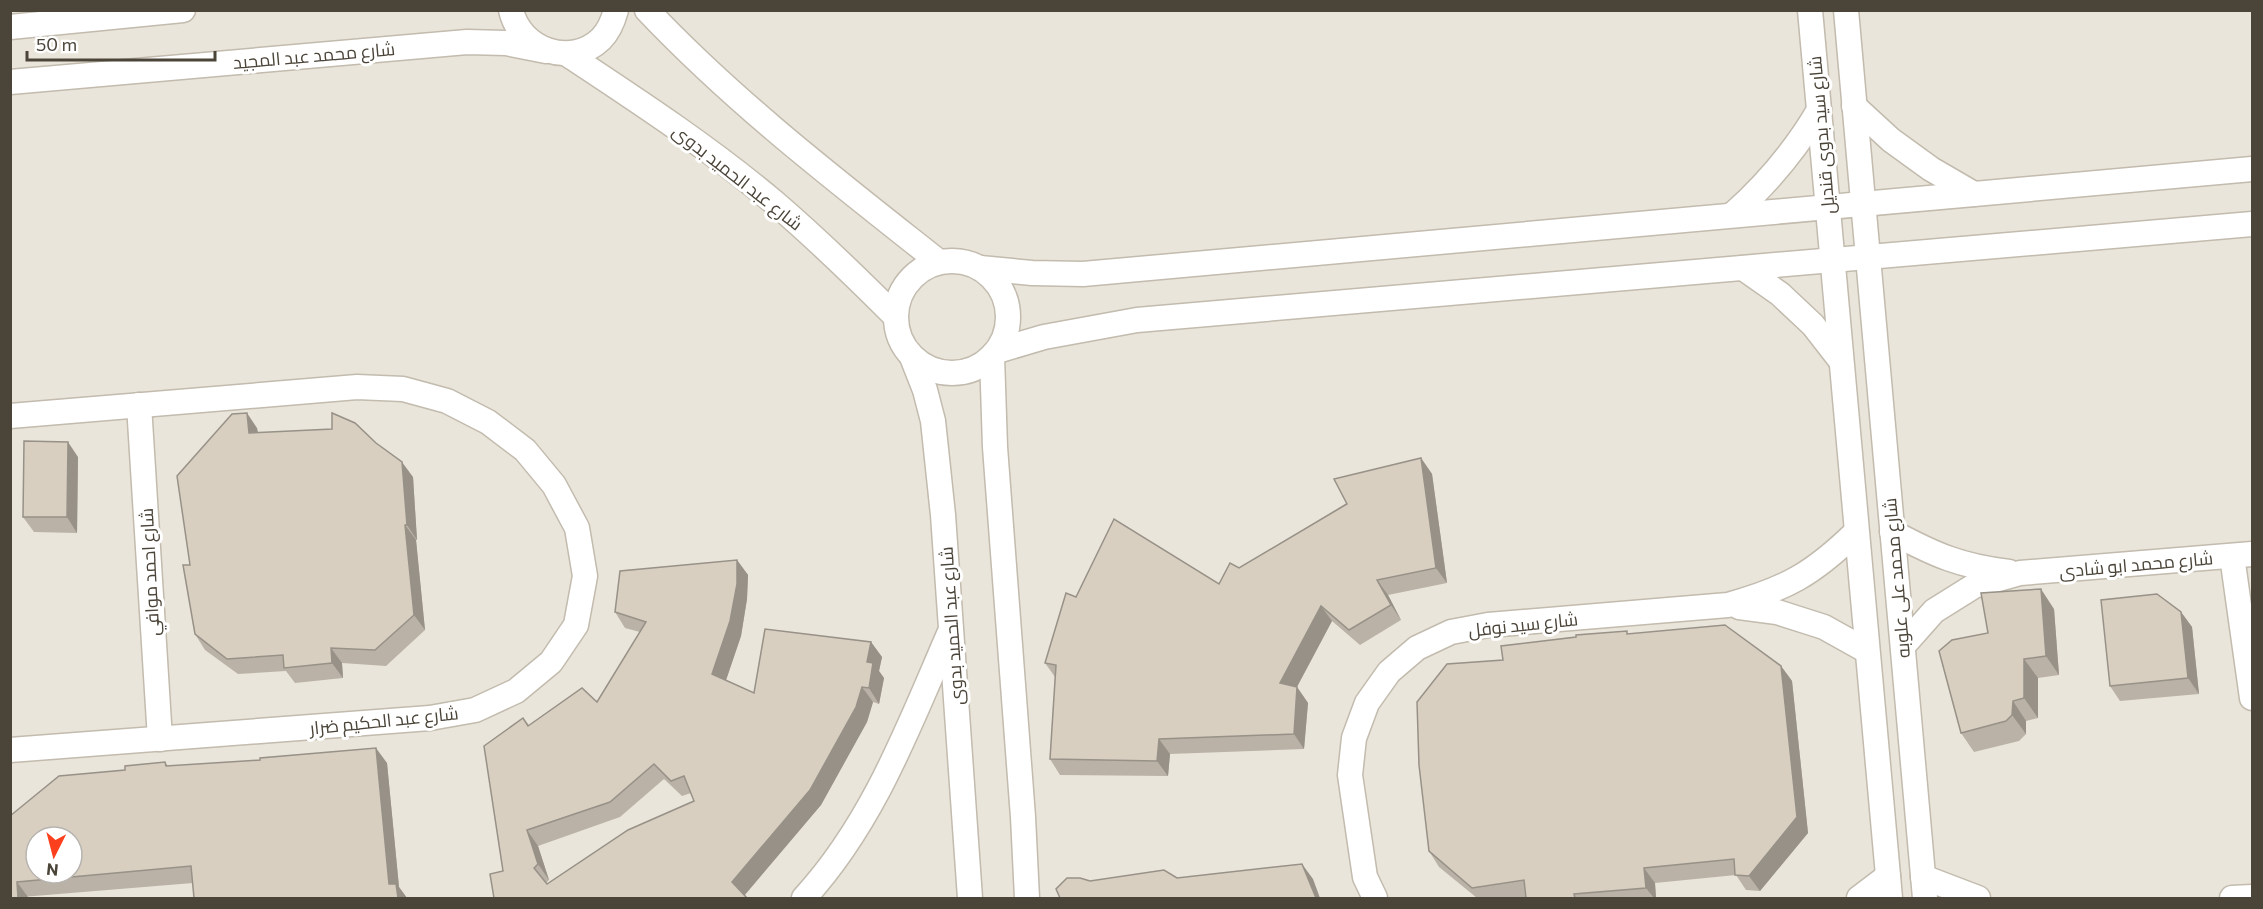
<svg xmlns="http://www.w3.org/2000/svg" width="2263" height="909" viewBox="0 0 2263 909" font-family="Commissioner,Cairo,sans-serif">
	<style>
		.residential { fill: #eae5da; fill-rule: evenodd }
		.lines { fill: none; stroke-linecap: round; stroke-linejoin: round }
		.minor-casing { stroke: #c2bbae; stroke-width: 27 }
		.minor { stroke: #fff; stroke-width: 24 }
		.wall { fill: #bab2a6; fill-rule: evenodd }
		.shaded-wall { fill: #979187 }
		.building { fill: #d8cfc1; stroke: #979187; stroke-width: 1.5; fill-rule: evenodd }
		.labels { text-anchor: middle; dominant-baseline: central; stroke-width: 6; stroke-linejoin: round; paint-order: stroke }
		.street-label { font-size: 18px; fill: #4b4439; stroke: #fff }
	</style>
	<rect width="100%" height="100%" fill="#f6f3ec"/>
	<path class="residential" d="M10,11h2242v887h-2241zM36,837h36v36h-36z"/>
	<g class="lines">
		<defs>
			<g id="minor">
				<path d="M511,10c9,40 60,58 90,29 8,-8 12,-18 15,-29"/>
				<path d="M647,10c89,94 191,172 292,252"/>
				<polyline points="1810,10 1890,898"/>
				<polyline points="1846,10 1925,898"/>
				<polyline points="10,27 183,10"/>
				<path d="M567,54c71,47 143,94 208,149 42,36 81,74 120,113"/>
				<polyline points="10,82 467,42 506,43 546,51"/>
				<polyline points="1854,106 1891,140 1931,169 1974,194"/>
				<path d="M1732,215c35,-31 63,-64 87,-105"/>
				<circle cx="952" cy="317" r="56"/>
				<polyline points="980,268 1032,273 1083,274 2252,169"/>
				<polyline points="1743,268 1780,294 1813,325 1841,361"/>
				<polyline points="997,351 1044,337 1137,320 2252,224"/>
				<polyline points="992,356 995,447 1023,817 1027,898"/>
				<polyline points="912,357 925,390 933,421 943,515 970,898"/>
				<polyline points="139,405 160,739"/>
				<polyline points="10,416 357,387 403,389 447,401 488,422 525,450 554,485 577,528 585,576 576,625 551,662 516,691 475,710 430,718 10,750"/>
				<path d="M1892,532c43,23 68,34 117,40"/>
				<polyline points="2232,556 2252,698"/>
				<polyline points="1739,607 1777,612 1824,627 1867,651"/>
				<polyline points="1903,646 1934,611 1974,586 2020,573 2252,554"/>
				<polyline points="1923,877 1978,898"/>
				<path d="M804,898c69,-75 105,-172 145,-264"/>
				<path d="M1375,898l-10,-21 -15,-102 4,-37 13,-35 22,-31 28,-24 34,-16 37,-7 240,-20c58,-16 85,-31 128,-73"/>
				<polyline points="1859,898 1888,876"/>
				<polyline points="2232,898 2252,897"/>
			</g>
		</defs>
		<use href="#minor" class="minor-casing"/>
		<use href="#minor" class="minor"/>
	</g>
	<g class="wall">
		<polygon points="257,428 258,432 413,477 417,540 416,540 425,630 386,666 342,663 343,678 295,683 286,671 238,674 205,650 195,634 190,565"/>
		<polygon points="78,457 77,533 34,532 23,517"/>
		<polygon points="1421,458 1432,474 1447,583 1388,595 1401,620 1360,645 1332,621 1297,687 1308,703 1304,749 1170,754 1168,776 1060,775 1050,759 1055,677 1045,663 1076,597 1219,584 1239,568"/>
		<path d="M737,560l11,15 -1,24 -6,37 -15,44 28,13 11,-64 106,13 11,15 -3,14 5,7 -5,26 -6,-2 -6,20 -46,83 -77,91 3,2h-253l-4,-24 13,-3 -19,-125 39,-28 6,7 53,-37 15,14 43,-70 -15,-4 -10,-16 5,-41zM664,779l18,17 9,-3 3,8 -66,29 -81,54 -1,-1 3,-3 -11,-34 82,-29z"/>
		<polygon points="2054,609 2059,675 2038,678 2038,718 2026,721 2026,734 2019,741 1974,752 1961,733"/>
		<polygon points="2181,612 2192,627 2199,694 2120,701 2110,686"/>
		<polygon points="1629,634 1781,666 1792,681 1808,833 1760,891 1746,890 1736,875 1655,883 1656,898 1526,898 1526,897 1514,898 1477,898 1439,867 1429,851 1503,660"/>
		<polygon points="165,762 168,766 387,763 399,887 407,898 194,898 193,883 10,898 10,816 125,770"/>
	</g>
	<g class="shaded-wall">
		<polygon points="247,413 257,428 260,448 249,433"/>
		<polygon points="68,442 78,457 77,533 67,517"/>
		<polygon points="1421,458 1432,474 1447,583 1436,568"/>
		<polygon points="402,462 413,477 417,540 407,525"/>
		<polygon points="405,525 416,540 425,630 414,615"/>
		<polygon points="737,560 748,575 747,599 741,636 723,689 712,674"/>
		<polygon points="1377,580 1388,595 1401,620 1391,605"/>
		<polygon points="2041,589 2054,609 2059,675 2046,656"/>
		<polygon points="1321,606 1332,621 1291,698 1280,683"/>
		<polygon points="2181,612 2192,627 2199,694 2188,678"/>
		<polygon points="871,642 882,657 879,671 884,678 879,704 869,688 867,662"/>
		<polygon points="331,648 342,663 343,678 332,663"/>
		<polygon points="2024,659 2038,678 2038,718 2024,698"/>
		<polygon points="1781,666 1792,681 1808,833 1760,891 1749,876"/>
		<polygon points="862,687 873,702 867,722 821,805 743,897 732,882"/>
		<polygon points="1297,687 1308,703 1304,749 1294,734"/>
		<polygon points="2013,701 2026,721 2026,734 2012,715"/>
		<polygon points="1159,739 1170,754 1168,776 1157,761"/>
		<polygon points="376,748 387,763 399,887 407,898 398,898 389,884"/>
		<polygon points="527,830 538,846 549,880 538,864"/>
		<polygon points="1302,864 1313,879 1320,898 1316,898"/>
		<polygon points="1644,868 1655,883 1656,898 1654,898 1646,888"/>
		<polygon points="17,882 28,897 28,898 18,898"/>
	</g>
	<g class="building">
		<polygon points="247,413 249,433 332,429 332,413 355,423 376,443 402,462 407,525 405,525 414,615 375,650 331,648 332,663 284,668 283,655 227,659 195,634 183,565 190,565 177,476 232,414"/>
		<polygon points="24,441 68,442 67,517 23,517"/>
		<polygon points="1421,458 1436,568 1377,580 1391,605 1349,630 1321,606 1280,683 1297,687 1294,734 1159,739 1157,761 1050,759 1056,665 1045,663 1066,593 1076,597 1114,519 1219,584 1230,563 1239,568 1347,504 1334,479"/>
		<path d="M737,560v24l-7,37 -18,53 42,19 11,-64 106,13 -4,20 6,1 -4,25 -7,-1 -6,20 -46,83 -78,92 15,16h-253l-4,-24 13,-3 -19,-125 39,-28 5,8 54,-38 15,14 49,-80 -31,-10 5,-41zM654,764l17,17 13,-5 10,25 -66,29 -81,54 -13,-16 4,-4 -11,-34 83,-28z"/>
		<polygon points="2041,589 2046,656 2024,659 2024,698 2013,701 2012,715 2006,721 1961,733 1939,651 1952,640 1988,633 1981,593"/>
		<polygon points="2157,594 2181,612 2188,678 2110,686 2101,600"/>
		<polygon points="1725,625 1781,666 1797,817 1749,876 1735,875 1734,859 1644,868 1646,888 1574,894 1575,898 1526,898 1524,880 1472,888 1429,851 1419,765 1417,702 1447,664 1503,660 1501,646 1576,637 1576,635 1627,631 1627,634"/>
		<path d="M376,748l13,136h7l2,14h-204l-3,-32 -174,16 1,16h-8v-82l49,-40 66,-6v-4l40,-4 1,4 94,-6v-2zM36,837h36v36h-36z"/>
		<polygon points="1302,864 1316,898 1060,898 1056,889 1067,878 1080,878 1090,881 1164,870 1177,878"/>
	</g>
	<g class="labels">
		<g class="street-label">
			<text transform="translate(314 55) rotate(-5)">شارع محمد عبد المجيد</text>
			<text transform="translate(1821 135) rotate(-95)">شارع سيد بدوى قنديل</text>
			<text transform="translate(738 177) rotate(38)">شارع عبد الحميد بدوى</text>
			<text transform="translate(2136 564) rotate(-5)">شارع محمد ابو شادى</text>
			<text transform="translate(149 572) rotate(-93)">شارع احمد موافي</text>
			<text transform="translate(1896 578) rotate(-95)">شارع محمد على علوبه</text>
			<text transform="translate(1523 624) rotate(-6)">شارع سيد نوفل</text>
			<text transform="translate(951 626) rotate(-94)">شارع عبد الحميد بدوى</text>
			<text transform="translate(384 720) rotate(-6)">شارع عبد الحكيم ضرار</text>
		</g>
	</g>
	<rect width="2263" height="909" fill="none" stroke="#4b4439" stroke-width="24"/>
	<g transform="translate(54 855) rotate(186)"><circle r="28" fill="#ffffff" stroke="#b7b4b0" stroke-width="1.5"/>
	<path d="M0-4.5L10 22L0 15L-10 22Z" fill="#fc3f1d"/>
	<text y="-9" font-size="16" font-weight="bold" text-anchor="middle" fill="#4b4439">N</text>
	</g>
	<path d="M27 51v9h188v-9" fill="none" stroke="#4b4439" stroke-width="3"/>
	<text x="36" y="51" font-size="18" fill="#4b4439" stroke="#ffffff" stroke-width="4.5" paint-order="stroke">50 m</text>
</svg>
